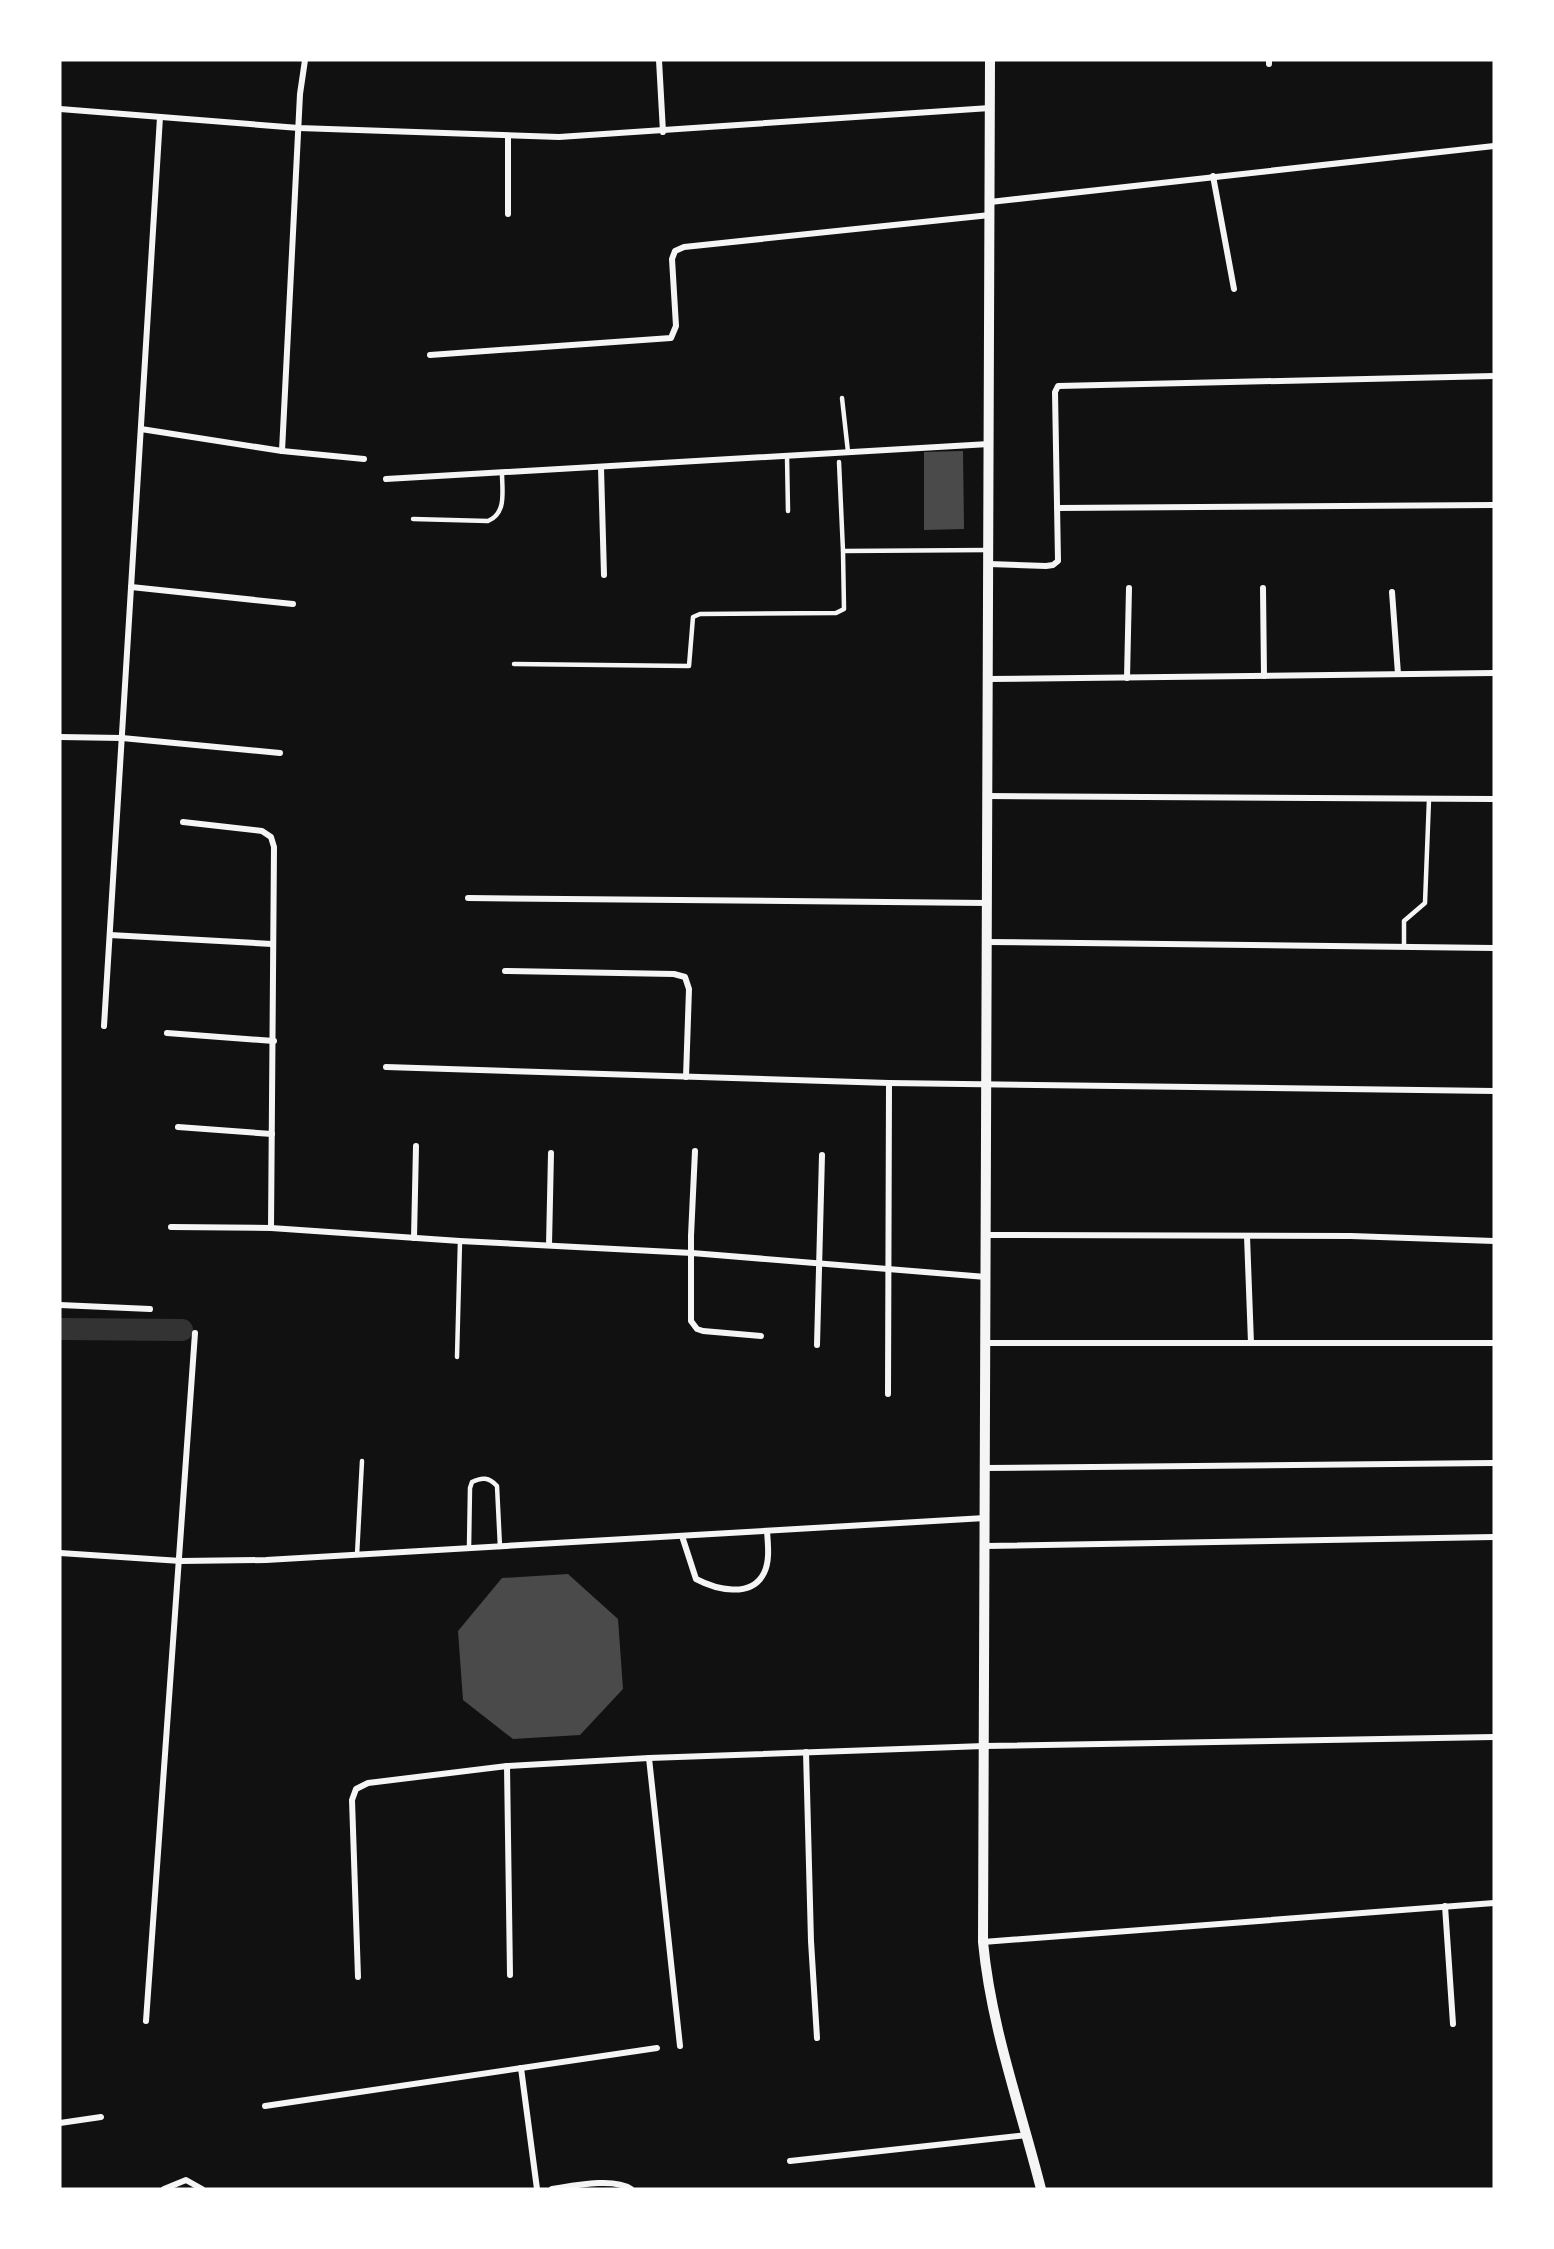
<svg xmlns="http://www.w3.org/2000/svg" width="1554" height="2249" viewBox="0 0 1554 2249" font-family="'Golos Text',sans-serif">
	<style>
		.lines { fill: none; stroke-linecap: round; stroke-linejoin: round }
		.canal { stroke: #333; stroke-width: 22 }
		.building { fill: #4a4a4a }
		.service { stroke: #f5f5f5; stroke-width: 4.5 }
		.minor { stroke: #f5f5f5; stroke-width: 6 }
		.tertiary { stroke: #f5f5f5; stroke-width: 10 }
	</style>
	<rect width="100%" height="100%" fill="#111"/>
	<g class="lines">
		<polyline class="canal" points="60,1329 182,1330"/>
	</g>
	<g class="building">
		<polygon points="963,451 964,529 924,530 924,452"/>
		<polygon points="568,1574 618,1619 623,1689 580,1735 513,1739 463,1700 458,1631 502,1578"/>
	</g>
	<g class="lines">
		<g class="service">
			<polyline points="842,398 848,452"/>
			<polyline points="787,456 788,511"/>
			<polyline points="839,462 843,551 989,550"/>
			<path d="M413,519l75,2c19,-8 14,-30 14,-48"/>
			<polyline points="514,664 689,666 693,617 700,614 836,613 844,609 843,551"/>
			<polyline points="1404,947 1404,921 1425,903 1429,799"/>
			<polyline points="457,1357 460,1241"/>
			<path d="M469,1548l1,-60 2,-6c10,-5 17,-5 25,4l3,61"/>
			<polyline points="357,1555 362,1461"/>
		</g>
		<g class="minor">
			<polyline points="659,60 663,132"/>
			<polyline points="1269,60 1269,64"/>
			<polyline points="60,109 299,128 559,137 990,108"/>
			<polyline points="508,137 508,214"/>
			<polyline points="1213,176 1234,289"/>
			<polyline points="990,202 1494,146"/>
			<polyline points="430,355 671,338 676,326 672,259 675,251 684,247 990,215"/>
			<polyline points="141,429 282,451 364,459"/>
			<polyline points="282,451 300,94 305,60"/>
			<polyline points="601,468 604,575"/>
			<polyline points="386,479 989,444"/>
			<polyline points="1057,508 1494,505"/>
			<polyline points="989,564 1046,566 1053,565 1058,561 1055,392 1058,386 1494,376"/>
			<polyline points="131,587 293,604"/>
			<polyline points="1263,588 1264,676"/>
			<polyline points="1392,592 1398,674"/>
			<polyline points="1127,678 1129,588"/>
			<polyline points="988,679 1494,673"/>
			<polyline points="60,737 122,738 280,753"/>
			<polyline points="988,796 1494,799"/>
			<polyline points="183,822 262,831 271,837 274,847 271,1228"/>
			<polyline points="468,898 987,903"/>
			<polyline points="110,935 272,944"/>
			<polyline points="987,942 1494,948"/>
			<polyline points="505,971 674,974 685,977 689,989 686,1077"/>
			<polyline points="104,1026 160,117"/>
			<polyline points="167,1033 274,1041"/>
			<polyline points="386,1067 889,1083 1494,1091"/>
			<polyline points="178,1127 272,1134"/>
			<polyline points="695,1151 691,1236 691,1321 697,1329 703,1331 761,1336"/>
			<polyline points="171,1227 271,1228 460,1241 692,1253 986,1277"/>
			<polyline points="986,1235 1351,1236 1494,1241"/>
			<polyline points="1247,1236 1251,1343"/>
			<polyline points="414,1238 416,1146"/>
			<polyline points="549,1245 551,1153"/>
			<polyline points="60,1305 150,1309"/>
			<polyline points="986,1343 1494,1343"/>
			<polyline points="817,1345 822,1155"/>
			<polyline points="888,1394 889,1083"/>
			<polyline points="985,1468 1494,1463"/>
			<path d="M682,1536l14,43c19,10 55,20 68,-6 6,-12 4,-28 3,-42"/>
			<polyline points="985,1546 1494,1537"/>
			<polyline points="60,1553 181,1561 266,1560 985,1518"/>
			<polyline points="806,1752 811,1941 817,2038"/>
			<polyline points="649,1758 680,2046"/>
			<polyline points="507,1766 510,1975"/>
			<polyline points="1445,1906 1453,2024"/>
			<polyline points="983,1942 1494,1903"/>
			<polyline points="358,1977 352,1800 356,1789 368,1783 507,1766 649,1758 984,1746 1494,1737"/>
			<polyline points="146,2021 195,1333"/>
			<polyline points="521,2068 537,2189"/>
			<polyline points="265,2106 657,2048"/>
			<polyline points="60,2123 101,2117"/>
			<polyline points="790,2161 1027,2135"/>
			<polyline points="164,2189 186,2180 202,2189"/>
			<path d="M552,2189c20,-3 62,-12 79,0"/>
		</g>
		<path class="tertiary" d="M990,60l-7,1882c8,85 37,164 58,247"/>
	</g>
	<rect width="1554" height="2249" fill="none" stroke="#ffffff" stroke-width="123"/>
</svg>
